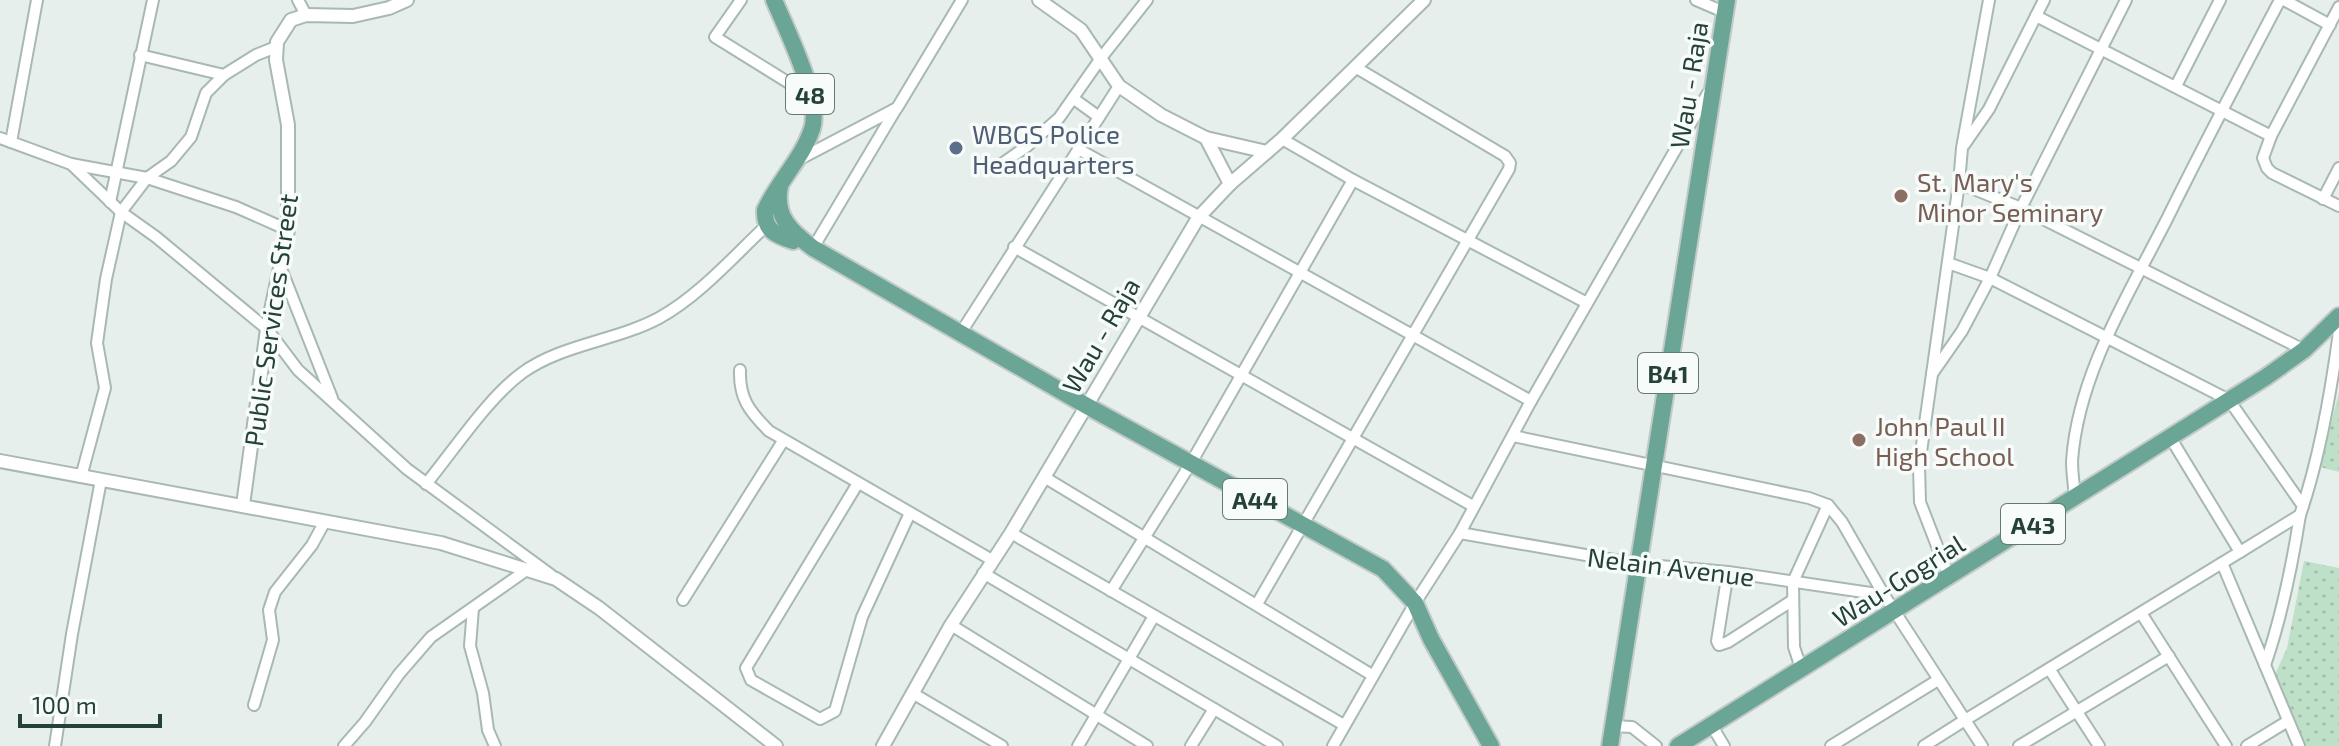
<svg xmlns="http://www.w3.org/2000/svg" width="2339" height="746" viewBox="0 0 2339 746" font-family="'Exo 2',sans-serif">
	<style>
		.grass { fill: url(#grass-dots) }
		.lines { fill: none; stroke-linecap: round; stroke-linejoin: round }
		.minor-casing { stroke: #a8b8b2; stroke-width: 14 }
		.tertiary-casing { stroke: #a8b8b2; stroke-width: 16 }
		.primary-casing { stroke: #c2cac8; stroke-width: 20 }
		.minor { stroke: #fff; stroke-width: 10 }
		.tertiary { stroke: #fff; stroke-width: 12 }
		.primary { stroke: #6aa596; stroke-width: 16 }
		.service-dot { fill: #5c6f8a; stroke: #f7fbf9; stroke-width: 3 }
		.education-dot { fill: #8d6e63; stroke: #f7fbf9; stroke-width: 3 }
		.labels { text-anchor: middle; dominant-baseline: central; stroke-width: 7; stroke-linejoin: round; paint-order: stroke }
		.shield { fill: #f7fbf9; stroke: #637a73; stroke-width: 2 }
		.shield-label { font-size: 24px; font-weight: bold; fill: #24423a }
		.street-label { font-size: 26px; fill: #24423a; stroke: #f7fbf9 }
		.service-label { font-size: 26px; fill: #4e5e75; stroke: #f7fbf9; text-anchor: start }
		.education-label { font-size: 26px; fill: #785e54; stroke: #f7fbf9; text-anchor: start }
	</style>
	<defs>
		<pattern id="grass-dots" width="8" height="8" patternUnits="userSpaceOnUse" patternTransform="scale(2)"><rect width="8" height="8" fill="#bfe0c8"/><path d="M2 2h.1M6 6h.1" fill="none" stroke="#a4c1ad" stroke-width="1.8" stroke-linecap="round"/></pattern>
	</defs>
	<rect width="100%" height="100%" fill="#e6efeb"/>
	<g class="grass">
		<polygon points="2339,392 2339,472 2320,467"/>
		<polygon points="2304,561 2339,568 2339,746 2306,746 2273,679 2287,648"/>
	</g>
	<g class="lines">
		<defs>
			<g id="minor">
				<polyline points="298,0 306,15"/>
				<polyline points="741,0 715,37 810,96"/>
				<polyline points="1696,0 1724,12"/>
				<polyline points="2284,0 2330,25"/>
				<polyline points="2339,7 2271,136 2263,158 2267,168 2272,173 2339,206"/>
				<polyline points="2036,16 2271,136"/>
				<polyline points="140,55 224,75"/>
				<polyline points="2176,86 2220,0"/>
				<polyline points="1074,99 1099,117"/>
				<polyline points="0,138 71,164 147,178 236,207 288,230"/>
				<polyline points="1282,139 1353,180 1587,303"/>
				<polyline points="11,142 37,0"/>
				<polyline points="1964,145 1989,109 2044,0"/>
				<polyline points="1078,149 1531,401"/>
				<polyline points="798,160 897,108 962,0"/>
				<polyline points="71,164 121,212 156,237 267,329 298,370 407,469 551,575"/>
				<polyline points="996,168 1026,147 1059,118 1101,58 1147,0"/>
				<polyline points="1959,183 2021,208 2304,350"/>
				<polyline points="2323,199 2339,168"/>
				<polyline points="110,202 153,0"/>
				<polyline points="1014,247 1473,506"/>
				<polyline points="813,248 896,109"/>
				<polyline points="1948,263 1990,278 2229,400 2303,506"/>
				<polyline points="280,266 332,398"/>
				<polyline points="960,334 1119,86"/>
				<path d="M740,370c-1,28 9,41 29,61l223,129"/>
				<polyline points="1932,374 1962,331 1990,278 2021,208 2126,0"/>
				<polyline points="1513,436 1809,498 1828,505 1842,522 1884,595 1965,720 2240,552 2170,437"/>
				<polyline points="81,477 105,388 97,343 106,279 121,212 147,178 171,161 191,137 206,93 224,75 256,55 276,47"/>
				<polyline points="1044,477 1372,675"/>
				<polyline points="858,483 746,668 751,680 820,719 835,711 862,617 910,513"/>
				<path d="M426,484c28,-34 61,-85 96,-111 40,-29 94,-32 137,-55 40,-22 74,-61 107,-92"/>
				<path d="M2075,497c-1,-11 -3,-24 -3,-36 6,-87 57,-167 96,-244 36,-73 74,-145 112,-217"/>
				<polyline points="1011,533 1344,725"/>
				<polyline points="1460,533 1637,564 1728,572 1884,595"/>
				<path d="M2240,552l60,-37c20,-58 31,-123 39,-183"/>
				<polyline points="2222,563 2299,746"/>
				<polyline points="1728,572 1717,641 1719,645 1728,642 1793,600"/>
				<polyline points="983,573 1277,746"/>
				<polyline points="1949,577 1920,502 1919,466 1959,183 1962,148 1989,0"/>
				<polyline points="1111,591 1191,463 1353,180"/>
				<polyline points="683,600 783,441"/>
				<polyline points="1257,604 1509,169 1510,163 1505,156 1355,67"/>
				<polyline points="473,608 470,646 483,693 488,730 495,746"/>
				<polyline points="2141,613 2226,746"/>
				<polyline points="951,625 1147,746"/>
				<path d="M2265,665c17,-49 27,-99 35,-150"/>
				<polyline points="1801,668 1794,647 1793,582 1828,505"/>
				<polyline points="2050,670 2099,746"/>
				<polyline points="914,694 1002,746"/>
				<polyline points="254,705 273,640 269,610 275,592 312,545 324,523"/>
				<polyline points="1612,726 1632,727 1656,746"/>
				<polyline points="1712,726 1724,746"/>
				<polyline points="55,746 72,634 101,480"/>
				<polyline points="344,746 365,722 399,674 431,637 528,569"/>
				<polyline points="1078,746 1154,616"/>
				<polyline points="1191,746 1214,709"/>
				<polyline points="1333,746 1415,603 1460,533 1531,401 1708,93"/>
				<polyline points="1831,746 1938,680"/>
				<polyline points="1924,746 1965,720 1982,746"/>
				<polyline points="2019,746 2169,656"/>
				<polyline points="2247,746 2288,721"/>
			</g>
			<g id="tertiary">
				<polyline points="1039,0 1081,30 1119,86 1161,115 1206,138 1230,184"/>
				<polyline points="1206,138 1267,152"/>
				<polyline points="0,461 441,543 556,579 599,608 776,746"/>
				<polyline points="243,505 267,329 288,230 288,125 276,60 277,42 291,20 306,15 353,16 389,8 407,0"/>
				<polyline points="883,746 951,625 1011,533 1198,218 1230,184 1282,139 1424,0"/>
			</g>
			<g id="primary">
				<path d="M774,0c12,29 48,100 38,129 -10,30 -34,53 -47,81 -1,20 10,25 28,31l1,-6"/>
				<path d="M780,186c-6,30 10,45 33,62l274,158 296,163 32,34 16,36 60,107"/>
				<polyline points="1610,746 1727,0"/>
				<polyline points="1678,746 2266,377 2304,350 2339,316"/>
			</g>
		</defs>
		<use href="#minor" class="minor-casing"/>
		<use href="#tertiary" class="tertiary-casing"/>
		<use href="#primary" class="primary-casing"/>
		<use href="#minor" class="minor"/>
		<use href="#tertiary" class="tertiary"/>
		<use href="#primary" class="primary"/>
	</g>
	<circle class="service-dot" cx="956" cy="148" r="8"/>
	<g class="education-dot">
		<circle cx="1901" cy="196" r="8"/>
		<circle cx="1859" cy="440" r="8"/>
	</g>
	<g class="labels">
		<g class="shield">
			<rect x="786" y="74" width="48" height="40" rx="6"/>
			<rect x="1638" y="353" width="60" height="40" rx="6"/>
			<rect x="1223" y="479" width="64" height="40" rx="6"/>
			<rect x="2001" y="504" width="64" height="40" rx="6"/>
		</g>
		<g class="shield-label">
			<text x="810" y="94">48</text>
			<text x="1668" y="373">B41</text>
			<text x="1255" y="499">A44</text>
			<text x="2033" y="524">A43</text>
		</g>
		<g class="street-label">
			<text transform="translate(1688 85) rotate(-81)">Wau - Raja</text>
			<text transform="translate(270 320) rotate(-82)">Public Services Street</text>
			<text transform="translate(1100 335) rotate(-60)">Wau - Raja</text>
			<text transform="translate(1671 566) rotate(7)">Nelain Avenue</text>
			<text transform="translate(1898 580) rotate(-32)">Wau-Gogrial</text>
		</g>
		<g class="service-label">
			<text x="972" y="133">WBGS Police<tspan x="972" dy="30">Headquarters</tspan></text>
		</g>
		<g class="education-label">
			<text x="1917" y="181">St. Mary's<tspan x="1917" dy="30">Minor Seminary</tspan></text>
			<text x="1875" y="425">John Paul II<tspan x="1875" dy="30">High School</tspan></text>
		</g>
	</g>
	<path d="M20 714v12h140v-12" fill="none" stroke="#24423a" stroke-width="4"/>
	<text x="32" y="714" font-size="24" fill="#24423a" stroke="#f7fbf9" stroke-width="6" paint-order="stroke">100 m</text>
</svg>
